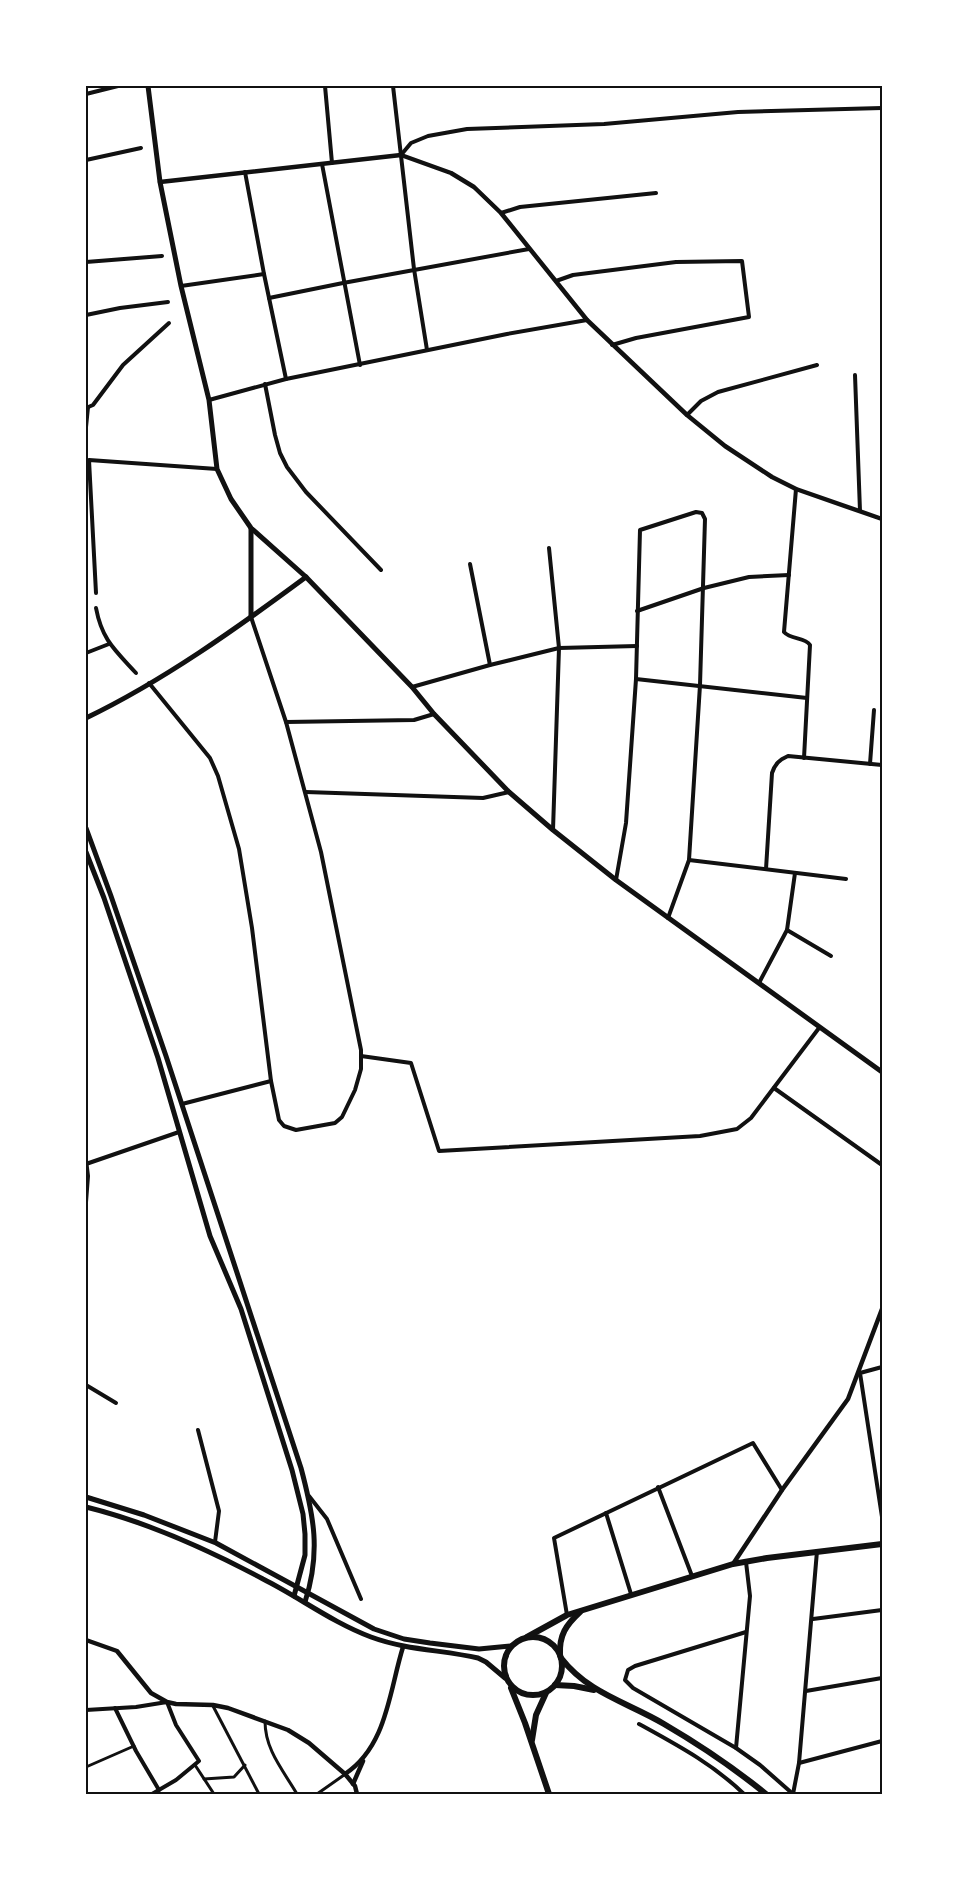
<svg xmlns="http://www.w3.org/2000/svg" width="968" height="1880" viewBox="0 0 968 1880" font-family="'IBM Plex Sans',sans-serif">
	<style>
		.lines { fill: none; stroke-linecap: round; stroke-linejoin: round }
		.pedestrian { stroke: #111; stroke-width: 3 }
		.minor { stroke: #111; stroke-width: 4 }
		.tertiary { stroke: #111; stroke-width: 4.5 }
		.secondary { stroke: #111; stroke-width: 5 }
		.primary { stroke: #111; stroke-width: 6 }
		.neatline { fill: none; stroke: #111; stroke-width: 2 }
	</style>
	<rect width="100%" height="100%" fill="#fff"/>
	<g class="lines">
		<g class="pedestrian">
			<polyline points="213,1706 259,1794"/>
			<path d="M265,1721c0,29 18,49 32,73"/>
			<polyline points="195,1765 214,1794"/>
			<polyline points="86,1767 134,1746"/>
			<polyline points="204,1779 234,1777 245,1765"/>
			<polyline points="317,1794 344,1775"/>
		</g>
		<g class="minor">
			<polyline points="325,86 332,163"/>
			<polyline points="393,86 414,269 427,350"/>
			<polyline points="86,94 118,86"/>
			<polyline points="401,155 411,143 428,136 467,129 604,124 738,112 882,108"/>
			<polyline points="86,160 141,148"/>
			<polyline points="322,164 360,365"/>
			<polyline points="245,172 264,274 286,379"/>
			<polyline points="501,213 520,207 656,193"/>
			<polyline points="86,262 162,256"/>
			<polyline points="556,281 573,275 676,262 742,261 749,317 636,338 612,345"/>
			<polyline points="181,286 264,274"/>
			<polyline points="269,298 343,283 529,249"/>
			<polyline points="86,315 120,308 168,302"/>
			<polyline points="855,375 860,511"/>
			<polyline points="265,384 275,435 280,453 287,467 306,492 381,570"/>
			<polyline points="209,400 286,379 507,334 587,320"/>
			<polyline points="86,408 93,405 123,365 169,323"/>
			<polyline points="687,415 701,401 718,392 817,365"/>
			<polyline points="86,427 88,407"/>
			<path d="M796,489l-12,143c7,8 21,5 26,13l-6,113"/>
			<polyline points="549,548 559,648 553,830"/>
			<polyline points="470,564 490,665"/>
			<polyline points="96,593 89,460 217,469"/>
			<path d="M96,608c6,32 19,42 40,65"/>
			<polyline points="637,611 704,588 749,577 789,575"/>
			<polyline points="86,653 109,644"/>
			<polyline points="636,679 807,698"/>
			<polyline points="149,683 210,758 218,776 239,849 252,928 271,1081 279,1120 284,1126 296,1130 335,1123 342,1117 355,1090 361,1069 361,1050 321,852 286,722 251,617"/>
			<polyline points="412,687 490,665 559,648 637,646"/>
			<polyline points="286,722 414,720 434,714"/>
			<polyline points="870,764 874,710"/>
			<polyline points="306,792 483,798 509,792"/>
			<polyline points="689,860 846,879"/>
			<path d="M766,869l6,-96c3,-9 7,-13 16,-17l94,9"/>
			<polyline points="616,880 626,823 636,679 640,530 696,512 702,513 705,519 700,685 689,860 668,918"/>
			<polyline points="787,930 831,956"/>
			<polyline points="759,983 787,930 795,873"/>
			<polyline points="361,1056 411,1063 439,1151 700,1136 737,1129 751,1118 819,1028"/>
			<polyline points="774,1088 882,1165"/>
			<polyline points="182,1104 271,1081"/>
			<polyline points="86,1160 88,1176 86,1202"/>
			<polyline points="86,1164 179,1132"/>
			<polyline points="882,1367 860,1373 882,1517"/>
			<polyline points="86,1385 116,1403"/>
			<polyline points="198,1430 219,1511 215,1542"/>
			<polyline points="658,1487 692,1576"/>
			<polyline points="309,1496 327,1519 361,1599"/>
			<polyline points="606,1513 631,1594"/>
			<polyline points="567,1615 554,1538 753,1443 782,1490"/>
			<polyline points="813,1619 882,1610"/>
			<polyline points="746,1632 635,1666 628,1670 625,1680 633,1688 736,1748 760,1765 793,1794"/>
			<polyline points="806,1691 882,1678"/>
			<polyline points="115,1708 136,1751 159,1790"/>
			<polyline points="86,1710 136,1707 167,1702 176,1725 199,1761 176,1780 152,1794"/>
			<path d="M639,1724c38,21 74,40 105,70"/>
			<polyline points="736,1748 750,1596 746,1562"/>
			<polyline points="799,1763 882,1741"/>
			<polyline points="793,1794 799,1763 817,1551"/>
		</g>
		<g class="tertiary">
			<polyline points="160,182 401,155 451,173 474,187 501,213 587,320 687,415 725,446 772,477 796,489 882,519"/>
			<polyline points="733,1564 782,1490 848,1399 882,1309"/>
			<polyline points="86,1640 117,1651 151,1693 167,1702 176,1704 213,1705 228,1708 288,1730 309,1743 345,1774 355,1786 357,1794"/>
			<path d="M345,1774c42,-28 44,-82 58,-127"/>
			<polyline points="353,1784 363,1761"/>
		</g>
		<g class="secondary">
			<polyline points="148,86 160,182 181,286 209,400 217,469 231,499 251,528 306,577 412,687 434,714 509,792 553,830 616,880 882,1072"/>
			<polyline points="251,529 251,617"/>
			<path d="M86,718c77,-37 151,-90 220,-141"/>
			<path d="M86,828l25,68 55,160 135,412c13,49 20,84 4,134"/>
			<polyline points="86,852 104,898 158,1058 210,1236 241,1309 292,1470 303,1514 305,1534 305,1555 294,1596"/>
			<polyline points="86,1497 144,1515 216,1543 374,1629 404,1639 430,1643 479,1649 511,1646"/>
			<path d="M86,1507c61,15 121,42 177,72 36,18 70,44 108,58 35,13 72,13 107,21l8,4 19,16"/>
		</g>
		<g class="primary">
			<circle cx="533" cy="1666" r="29"/>
			<polyline points="527,1637 567,1615 733,1564 767,1558 882,1544"/>
			<path d="M560,1655c-1,-20 6,-30 20,-43"/>
			<path d="M561,1658c28,36 66,44 103,66 36,21 70,44 102,70"/>
			<polyline points="555,1685 574,1686 594,1690"/>
			<polyline points="511,1688 525,1723 549,1794"/>
			<polyline points="532,1740 536,1715 546,1693"/>
		</g>
	</g>
	<rect width="968" height="1880" fill="none" stroke="#ffffff" stroke-width="174"/>
	<rect x="87" y="87" width="794" height="1706" class="neatline"/>
</svg>
